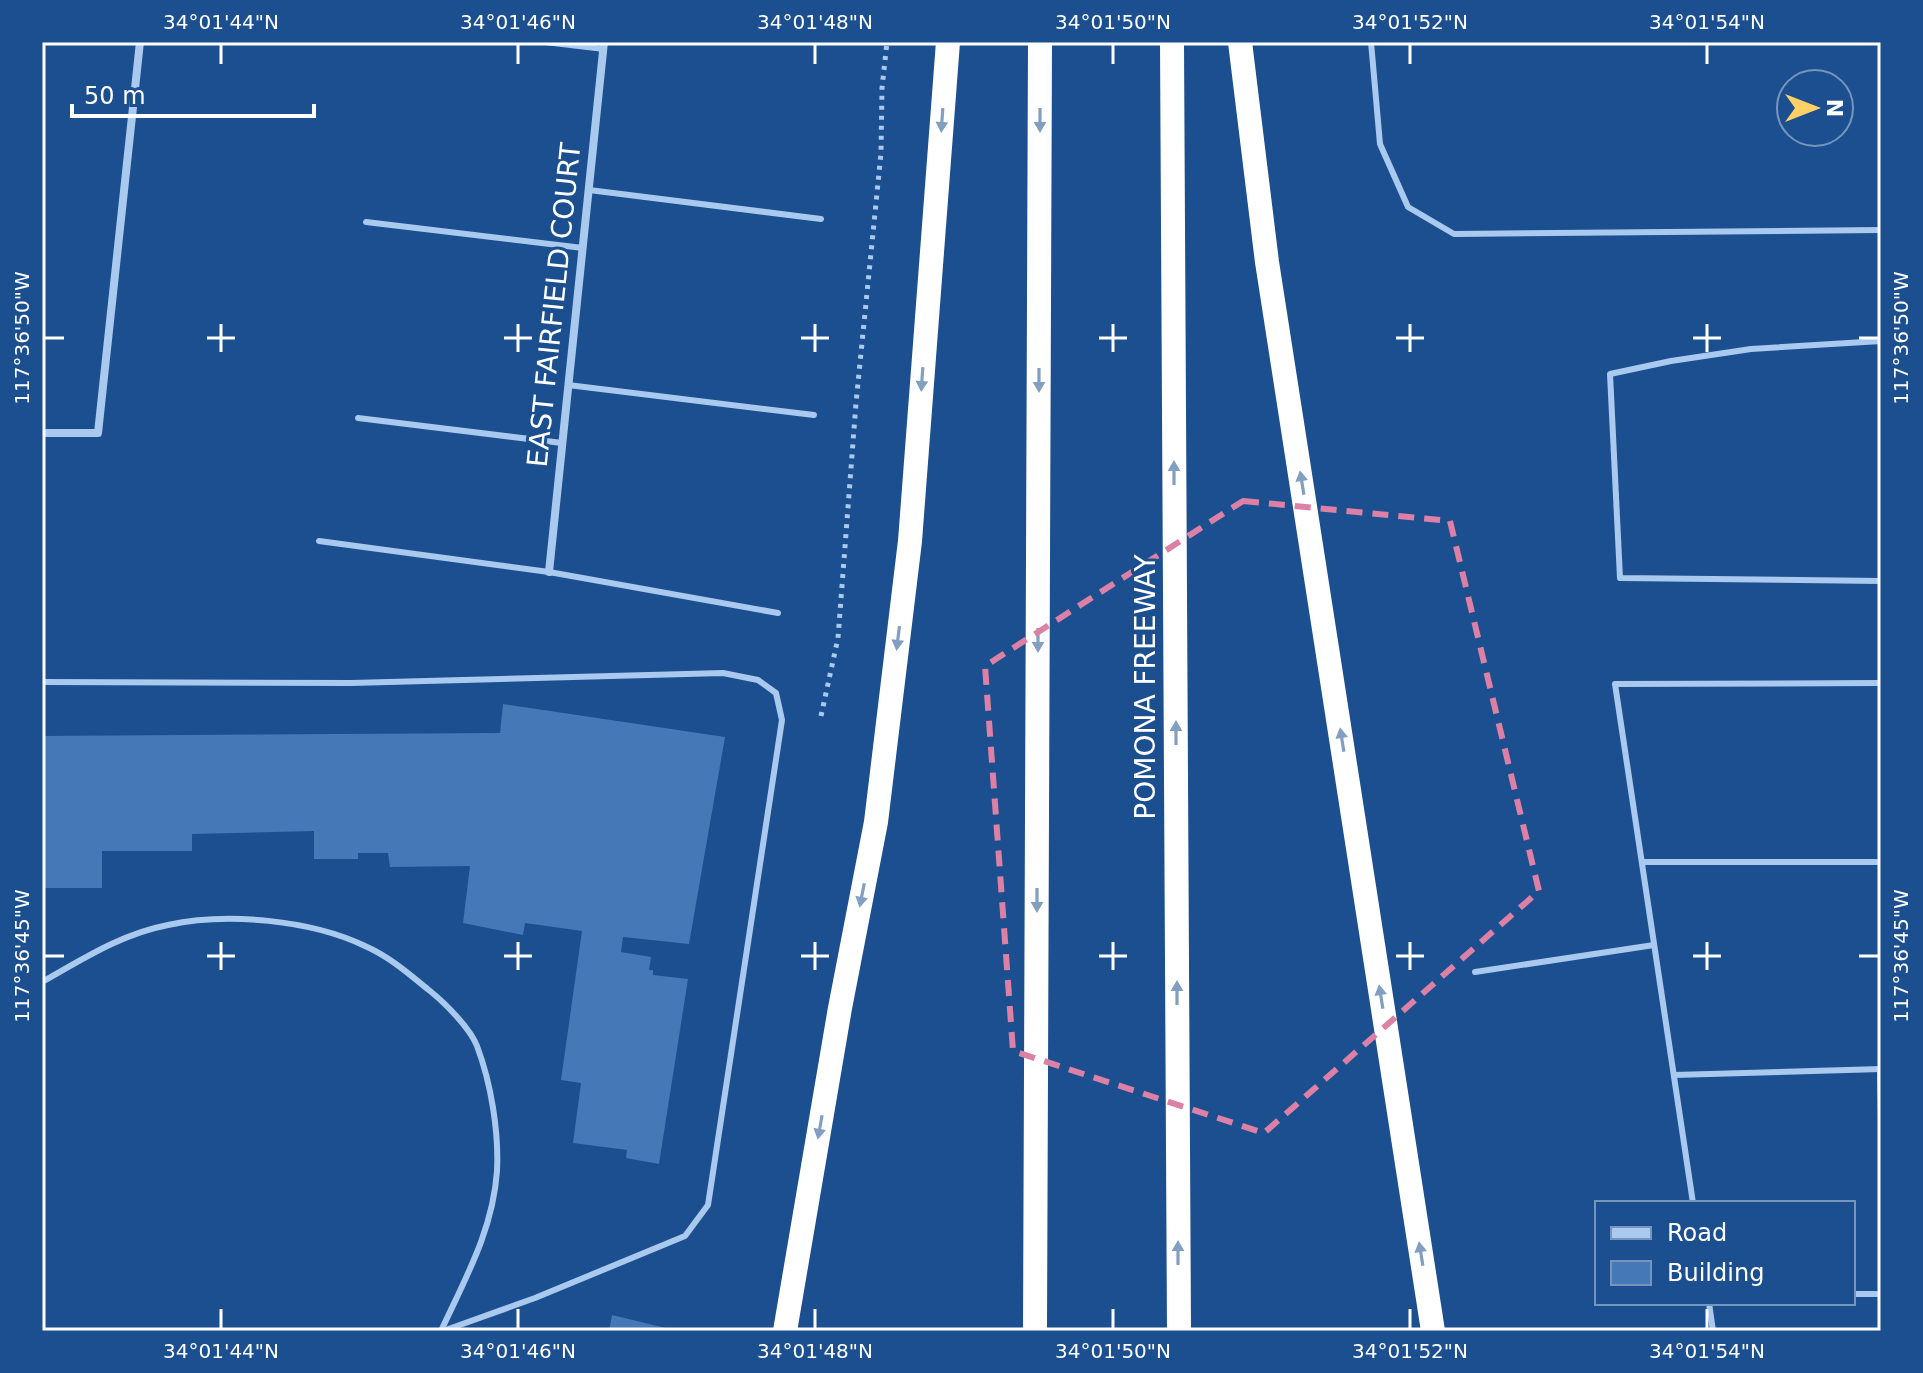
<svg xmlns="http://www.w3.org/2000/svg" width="1923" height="1373" viewBox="0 0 1923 1373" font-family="'DejaVu Sans',sans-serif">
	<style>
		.building { fill: #4478b7 }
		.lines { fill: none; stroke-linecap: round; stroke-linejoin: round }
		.path { stroke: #a9c9ee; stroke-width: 5; stroke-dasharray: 4 6; stroke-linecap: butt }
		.lane { stroke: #a9c9ee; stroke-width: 6 }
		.street { stroke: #a9c9ee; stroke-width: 8 }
		.highway { stroke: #fff; stroke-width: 24 }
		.oneway { fill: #829ec1 }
		.marked { fill: none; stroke: #dd80a5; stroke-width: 6; stroke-dasharray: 16 10; stroke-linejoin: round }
		.ticks { fill: none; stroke: #fff; stroke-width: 3 }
		.labels { text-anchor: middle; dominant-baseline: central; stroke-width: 6; stroke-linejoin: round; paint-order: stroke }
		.street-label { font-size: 28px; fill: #fff; stroke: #1b4f8f }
		.neatline { fill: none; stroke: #fff; stroke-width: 3 }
		.ticks-label { font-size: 20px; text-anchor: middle; fill: #fff }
	</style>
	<rect width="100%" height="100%" fill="#1b4f8f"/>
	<g class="building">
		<polygon points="503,704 725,737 689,944 623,937 621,952 651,957 649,970 653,970 653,975 688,979 659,1164 626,1158 627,1150 573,1143 581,1083 561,1080 582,931 525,923 523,935 463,923 470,866 390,867 388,853 358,853 358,859 314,859 314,831 192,834 192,851 102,851 102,888 42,888 42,736 500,733"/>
		<polygon points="612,1315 674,1330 674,1331 609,1331"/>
	</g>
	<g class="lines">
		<polyline class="path" points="821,716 838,638 856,403 881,153 882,88 887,42"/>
		<g class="lane">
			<polyline points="545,42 604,49"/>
			<polyline points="1371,42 1380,144 1408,207 1454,234 1881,230"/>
			<polyline points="589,190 821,219"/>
			<polyline points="366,222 583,248"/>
			<polyline points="1881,341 1751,349 1671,361 1610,374 1620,578 1881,581"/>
			<polyline points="568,385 814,415"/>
			<polyline points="358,418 562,443"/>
			<polyline points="319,541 549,572 778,613"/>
			<polyline points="42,682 351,683 723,673 758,680 776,693 782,720 708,1205 685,1236 535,1298 443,1331"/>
			<polyline points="1642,862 1881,862"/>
			<polyline points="1475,972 1654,945"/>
			<path d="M42,982c41,-23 79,-48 126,-57 59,-13 143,-5 197,21 25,11 44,28 65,45 15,12 40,37 47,55 14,37 22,86 20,125 -4,59 -32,108 -56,160"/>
			<polyline points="1880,1069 1881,1117"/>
			<polyline points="1674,1075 1881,1069"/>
			<polyline points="1693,1203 1615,684 1881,683"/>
			<polyline points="1853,1294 1881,1294"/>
			<polyline points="1709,1303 1713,1331"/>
		</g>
		<g class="street">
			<polyline points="42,433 98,433 140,42"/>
			<polyline points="549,572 604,42"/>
		</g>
		<g class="highway">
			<polyline points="1172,42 1179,1331"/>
			<polyline points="1240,42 1267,262 1433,1331"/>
			<polyline points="785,1331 840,1008 876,822 910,541 948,42"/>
			<polyline points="1035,1331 1040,42"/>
		</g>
	</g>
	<defs><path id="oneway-solid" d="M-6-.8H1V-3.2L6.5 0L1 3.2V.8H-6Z" transform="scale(2)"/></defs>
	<g class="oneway">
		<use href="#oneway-solid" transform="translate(942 120) rotate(94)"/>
		<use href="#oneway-solid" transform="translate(1040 120) rotate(90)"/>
		<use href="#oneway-solid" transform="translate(922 379) rotate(94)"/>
		<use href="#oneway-solid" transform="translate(1039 380) rotate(90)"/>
		<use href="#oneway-solid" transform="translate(1174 473) rotate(-90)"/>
		<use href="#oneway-solid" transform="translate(1302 483) rotate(-99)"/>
		<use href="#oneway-solid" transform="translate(898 638) rotate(97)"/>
		<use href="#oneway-solid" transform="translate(1038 640) rotate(90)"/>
		<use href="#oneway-solid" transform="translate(1176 733) rotate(-90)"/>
		<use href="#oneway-solid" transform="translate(1342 740) rotate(-99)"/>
		<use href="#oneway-solid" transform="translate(862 895) rotate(101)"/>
		<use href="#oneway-solid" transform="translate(1037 900) rotate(90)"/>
		<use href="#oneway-solid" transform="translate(1177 993) rotate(-90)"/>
		<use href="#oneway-solid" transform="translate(1381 997) rotate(-99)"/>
		<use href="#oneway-solid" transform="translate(820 1127) rotate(100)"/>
		<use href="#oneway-solid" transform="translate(1178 1253) rotate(-90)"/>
		<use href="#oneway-solid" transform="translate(1421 1254) rotate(-99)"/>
	</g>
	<path class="marked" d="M1243,501l207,20 89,370 -275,242 -251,-82 -28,-385z"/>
	<path class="ticks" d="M221,44v20M518,44v20M815,44v20M1113,44v20M1410,44v20M1707,44v20M221,324v28M518,324v28M815,324v28M1113,324v28M1410,324v28M1707,324v28M44,338h20M207,338h28M504,338h28M801,338h28M1099,338h28M1396,338h28M1693,338h28M1859,338h20M221,942v28M518,942v28M815,942v28M1113,942v28M1410,942v28M1707,942v28M44,956h20M207,956h28M504,956h28M801,956h28M1099,956h28M1396,956h28M1693,956h28M1859,956h20M221,1309v20M518,1309v20M815,1309v20M1113,1309v20M1410,1309v20M1707,1309v20"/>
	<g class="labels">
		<g class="street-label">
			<text transform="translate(554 305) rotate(-84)">EAST FAIRFIELD COURT</text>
			<text transform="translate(1145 687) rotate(-90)">POMONA FREEWAY</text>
		</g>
	</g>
	<rect width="1923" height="1373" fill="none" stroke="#1b4f8f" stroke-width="88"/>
	<rect x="1595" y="1201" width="260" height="104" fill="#1b4f8f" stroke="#7695bc" stroke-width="2"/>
	<rect x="1611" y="1227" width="40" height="12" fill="#a9c9ee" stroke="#7695bc" stroke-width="2"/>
	<text x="1667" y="1241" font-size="24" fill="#ffffff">Road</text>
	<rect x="1611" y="1261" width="40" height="24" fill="#4478b7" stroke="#7695bc" stroke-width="2"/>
	<text x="1667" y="1281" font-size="24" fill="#ffffff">Building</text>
	<g transform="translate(1815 108) rotate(90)"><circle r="38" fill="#1b4f8f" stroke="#7695bc" stroke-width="2"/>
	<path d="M0-6L14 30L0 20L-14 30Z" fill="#ffd166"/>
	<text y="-12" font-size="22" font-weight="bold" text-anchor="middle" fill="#ffffff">N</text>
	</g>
	<path d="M72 104v12h242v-12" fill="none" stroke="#ffffff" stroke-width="4"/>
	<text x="84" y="104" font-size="24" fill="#ffffff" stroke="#1b4f8f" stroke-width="6" paint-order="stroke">50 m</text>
	<rect x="44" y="44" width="1835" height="1285" class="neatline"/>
	<g class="ticks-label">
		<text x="221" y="29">34°01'44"N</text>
		<text x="518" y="29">34°01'46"N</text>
		<text x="815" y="29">34°01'48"N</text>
		<text x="1113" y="29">34°01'50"N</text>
		<text x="1410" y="29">34°01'52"N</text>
		<text x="1707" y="29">34°01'54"N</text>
		<text transform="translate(1901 338) rotate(-90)" y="7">117°36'50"W</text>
		<text transform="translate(22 338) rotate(-90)" y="7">117°36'50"W</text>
		<text transform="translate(22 956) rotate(-90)" y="7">117°36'45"W</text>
		<text transform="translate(1901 956) rotate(-90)" y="7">117°36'45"W</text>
		<text x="221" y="1358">34°01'44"N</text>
		<text x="518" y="1358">34°01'46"N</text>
		<text x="815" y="1358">34°01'48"N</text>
		<text x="1113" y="1358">34°01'50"N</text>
		<text x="1410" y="1358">34°01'52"N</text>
		<text x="1707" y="1358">34°01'54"N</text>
	</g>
</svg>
